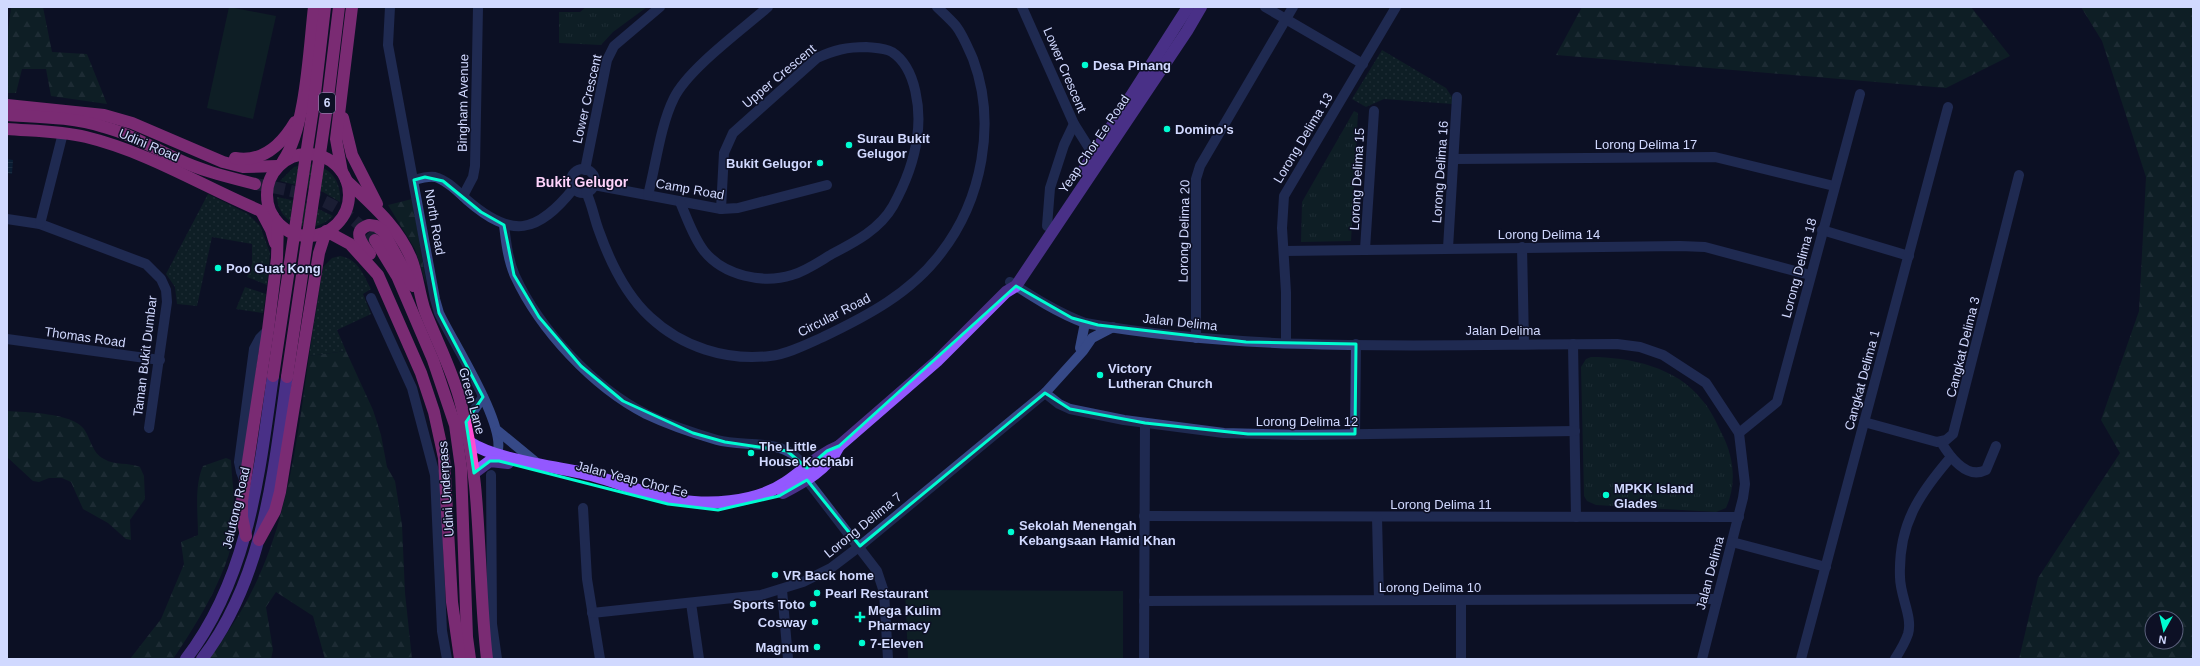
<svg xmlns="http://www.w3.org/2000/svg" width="2200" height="666" viewBox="0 0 2200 666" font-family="Arial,sans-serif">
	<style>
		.grass { fill: url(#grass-dots) }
		.forest { fill: url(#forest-firs); fill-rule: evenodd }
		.park { fill: url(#park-tufts) }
		.garden { fill: #103026 }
		.water { fill: url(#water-rules) }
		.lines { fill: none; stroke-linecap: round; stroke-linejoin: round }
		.highway-tunnel { stroke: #2a2e46; stroke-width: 12; stroke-dasharray: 12 6; stroke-linecap: butt }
		.minor { stroke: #364987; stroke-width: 10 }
		.major { stroke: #9358ff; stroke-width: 12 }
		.highway { stroke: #ff4cd3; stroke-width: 12 }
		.highway-bridge { stroke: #ff4cd3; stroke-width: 12 }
		.marked { fill: none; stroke: #00fcd1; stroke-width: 3; stroke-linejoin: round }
		.poi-dot { fill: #00fcd1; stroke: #0d1025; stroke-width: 1.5 }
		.labels { text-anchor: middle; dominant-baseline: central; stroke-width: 3; stroke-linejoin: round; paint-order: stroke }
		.shield { fill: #0d1025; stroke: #969dbe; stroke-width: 1 }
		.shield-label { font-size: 12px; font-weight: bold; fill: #d1d9ff }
		.poi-label { font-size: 13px; font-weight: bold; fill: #d1d9ff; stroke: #0d1025; text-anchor: start }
		.street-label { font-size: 13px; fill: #d1d9ff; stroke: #0d1025 }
		.neighbourhood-label { font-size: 14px; font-weight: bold; fill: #ffd3fb; stroke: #0d1025 }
	</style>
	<defs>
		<pattern id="grass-dots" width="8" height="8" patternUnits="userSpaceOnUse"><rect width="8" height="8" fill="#103026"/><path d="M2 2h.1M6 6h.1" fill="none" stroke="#324d47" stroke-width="1.8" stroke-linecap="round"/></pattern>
		<pattern id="forest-firs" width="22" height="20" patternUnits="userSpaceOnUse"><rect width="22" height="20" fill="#103026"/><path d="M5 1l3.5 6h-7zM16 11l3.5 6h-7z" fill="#324d47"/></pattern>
		<pattern id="park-tufts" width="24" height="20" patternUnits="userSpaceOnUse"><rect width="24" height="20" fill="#103026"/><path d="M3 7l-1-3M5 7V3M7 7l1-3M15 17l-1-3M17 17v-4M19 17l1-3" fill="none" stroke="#324d47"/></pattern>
		<pattern id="water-rules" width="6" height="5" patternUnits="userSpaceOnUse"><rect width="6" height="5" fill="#072e45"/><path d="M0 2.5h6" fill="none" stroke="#2a4c61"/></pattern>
	</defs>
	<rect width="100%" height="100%" fill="#0d1025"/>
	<g class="grass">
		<polygon points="1382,50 1446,88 1452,97 1452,104 1384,99 1366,107 1352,99"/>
		<path d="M307,164c22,1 35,16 33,38l-17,-10 -43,-11 14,-14z"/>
		<polygon points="208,194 248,214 260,226 270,253 267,285 247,277 252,264 252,244 212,237 197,306 177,304 175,287 166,274"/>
		<path d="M277,197l29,6 27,13c-20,21 -55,9 -56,-19z"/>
		<path d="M340,256c18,3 23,18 31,33l-8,5 8,20 -34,16 9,21 -37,5 14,-89 9,-9z"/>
		<polygon points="245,287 266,294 263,313 236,309"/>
	</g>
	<g class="forest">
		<polygon points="11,7 43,7 52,52 87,54 107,104 51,96 46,69 22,69 16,93 7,93 7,40"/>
		<polygon points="1582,7 1971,7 2010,56 1946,88 1556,55"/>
		<path d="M2081,7h112v652h-174l19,-81 82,-125 -19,-33 38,-109 7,-134 -44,-136zM2152,618h24v24h-24z"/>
		<polygon points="412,199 427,287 415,249 388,205"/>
		<path d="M346,351l27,59 8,25 6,32 8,14 7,44 3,68 7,66h-87l-12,-43 -37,-24 -10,15 7,43 -2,9h-63c8,-10 16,-21 23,-32 54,-80 65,-178 78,-271z"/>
		<path d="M7,411c18,1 66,2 77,18 7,10 8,24 20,30 12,7 24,3 36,8l4,9 1,23 -15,21 1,20 -5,-1 -18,-16 -25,-14 -12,-27 -9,-4h-13l-10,4 -6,-1 -26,-24z"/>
		<path d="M226,458l5,2c1,21 4,41 4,61 -1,44 -38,103 -62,138h-43l31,-40 23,-55 -3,-22 17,-7c0,-22 -4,-49 5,-69z"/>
	</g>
	<g class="park">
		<polygon points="586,7 647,7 613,32 601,45 559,43 559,12 580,12"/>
		<polygon points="1354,111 1358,113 1351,241 1301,242 1302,202"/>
		<path d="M1591,357c38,0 86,10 111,43 9,10 14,22 20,34 12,23 15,50 4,74l-10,4 -120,-7 -9,-4 -3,-5 -3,-129 5,-8z"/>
	</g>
	<g class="garden">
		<polygon points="229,7 276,16 253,119 207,108"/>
		<polygon points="905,590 1123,591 1123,659 908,659"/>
	</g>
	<polygon class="water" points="7,159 13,160 12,174 7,173"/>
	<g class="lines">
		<path class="highway-tunnel" d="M255,184c56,10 80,14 120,56"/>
		<g class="minor">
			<path d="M390,7l-2,38 47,254 4,14c13,28 69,114 58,141"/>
			<polyline points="1022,7 1074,124 1096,159"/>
			<polyline points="1265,7 1363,64"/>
			<polyline points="1454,159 1715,157 1834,186"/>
			<circle cx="583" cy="181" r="12"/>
			<polyline points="585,170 607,60 614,46 660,7"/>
			<path d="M414,180c7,-2 14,-4 21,-3 12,3 23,15 32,23 45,39 70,34 107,-12"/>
			<polyline points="594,185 721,209 738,208 827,185"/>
			<path d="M586,192c6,12 8,26 13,39 11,31 27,64 51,86 32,30 76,44 120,39 18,-2 37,-12 53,-19 44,-21 88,-44 118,-84 41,-53 56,-130 32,-194 -5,-11 -10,-24 -17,-33 -6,-7 -13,-13 -19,-19"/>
			<path d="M648,195c8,-30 12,-69 26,-97 14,-29 69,-69 94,-91"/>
			<polyline points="463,196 473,177 475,166 478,7"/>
			<path d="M680,202c7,16 13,35 24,49 20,25 59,33 88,24 14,-4 28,-14 40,-21 23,-12 48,-25 61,-48 11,-20 21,-45 24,-68 4,-26 0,-70 -25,-86 -7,-4 -18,-4 -26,-5 -19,0 -32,3 -49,11l-84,75 -9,20 -3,56"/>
			<polyline points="7,219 40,224 146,264 161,279 166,290 167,302 149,428"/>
			<polyline points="40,224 63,133"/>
			<path d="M504,225c2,17 4,35 11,51 25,54 78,111 131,138 23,11 47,19 71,26 21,6 54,1 72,12 7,4 12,10 18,16"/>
			<polyline points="1047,226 1050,188 1064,145 1074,124"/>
			<polyline points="1822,230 1909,256"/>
			<polyline points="1522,247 1524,343"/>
			<polyline points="1448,248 1457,97"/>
			<polyline points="1365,249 1374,111"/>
			<polyline points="1284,251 1680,246 1705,247 1810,275"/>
			<path d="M1010,282c23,15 48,31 75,41 175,31 355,21 532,21l23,3 23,8 43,28 33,50 6,51 -2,14 -41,161"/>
			<polyline points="371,298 412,388 435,475 442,631 447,659"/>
			<polyline points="1196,338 1196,179 1200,166 1293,7"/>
			<polyline points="7,339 160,360"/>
			<polyline points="1286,343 1286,292 1282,228 1284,196 1396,7"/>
			<polyline points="1573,344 1576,517"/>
			<polyline points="1080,348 1085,323"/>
			<polyline points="1045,393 1059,404 1070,409 1124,420 1224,433 1302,435 1575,431"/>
			<polyline points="466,422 483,397"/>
			<polyline points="1864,422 1937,442 1946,440 1953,434 2019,175"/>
			<polyline points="498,431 537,463"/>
			<polyline points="1739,433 1777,402 1860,94"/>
			<polyline points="1355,434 1356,344"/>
			<path d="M1941,442c9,15 25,38 45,28l10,-24"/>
			<polyline points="491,475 492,624 497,659"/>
			<polyline points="807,480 877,571 884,592 888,659"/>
			<polyline points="245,482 241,472 239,462 254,349 260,338 268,330"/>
			<polyline points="583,508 587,579 600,659"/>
			<polyline points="1144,516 1739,517"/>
			<polyline points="1377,517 1379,600"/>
			<polyline points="1732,542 1826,567"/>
			<polyline points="782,590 788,659"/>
			<polyline points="1144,601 1717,599"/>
			<polyline points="691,603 699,659"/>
			<polyline points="592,613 761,595 803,582 831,568 860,546 1045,393 1083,351 1092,338 1113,327"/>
			<polyline points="1144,659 1145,423"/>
			<polyline points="1461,659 1461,600"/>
			<polyline points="1801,659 1948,107"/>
			<path d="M1895,659c5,-8 10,-16 13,-25 5,-17 -8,-38 -8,-57 -2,-52 19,-83 51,-120"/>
		</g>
		<g class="major">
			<polyline points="1083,171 1188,7"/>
			<path d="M469,442c29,19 87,24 122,33 33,9 68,25 103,27 22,2 50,-1 71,-9 29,-10 46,-36 74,-47l98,-85 69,-69 10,-6 171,-255 14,-24"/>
			<polyline points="474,473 490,461 508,463"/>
			<path d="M783,493c21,-11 45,-24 56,-47"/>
			<path d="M186,659c63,-82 73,-185 87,-283"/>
			<path d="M202,659c62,-81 71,-184 85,-282"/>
		</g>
		<g class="highway">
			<polyline points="7,105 104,115 132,123 223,162 243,167 278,166"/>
			<path d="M7,115c32,2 66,2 97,12 26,7 48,20 73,32 25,12 51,18 78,25"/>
			<polyline points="343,118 352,155 377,204"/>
			<path d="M7,129c26,2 53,2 79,8 66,16 124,54 187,79"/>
			<circle cx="308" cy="195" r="41"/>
			<path d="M235,158c28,5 47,-14 60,-36"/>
			<path d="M283,161c23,-33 26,-112 31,-154"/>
			<polyline points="342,172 336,139 352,7"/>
			<path d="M346,180c25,24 51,45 65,78 7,17 8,36 14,53 12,31 28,60 36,93 22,84 16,170 26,255"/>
			<polyline points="261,211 271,230 275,243"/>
			<polyline points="375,240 397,276 433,360 455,425 461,468 467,637 470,659"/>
			<path d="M370,254c-8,-10 -19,-23 -1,-29l7,1 7,5 30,55"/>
			<polyline points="246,536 242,517 242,501 268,330 277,258 278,223"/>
			<polyline points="259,540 275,511 280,492 319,253 326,231 350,244 378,275 421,373 434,412 444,458 452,602 460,659"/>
		</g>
		<g class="highway-bridge">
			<polyline points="273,376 314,102 325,7"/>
			<polyline points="287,377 327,106 339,7"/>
		</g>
	</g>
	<path d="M0 0H2200V666H0ZM425,177l18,4 38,31 23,13 10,50 25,42 42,49 42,35 70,32 32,9 62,9 20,17 20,-17 12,-5 177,-160 56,32 26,7 148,17 110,2 -1,90h-107l-103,-11 -75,-14 -25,-16 -185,153 -53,-66 -28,16 -61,14 -50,-6 -169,-43h-9l-16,12 -8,-51 17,-25 -44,-84 -25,-133z" fill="#0d1025" fill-opacity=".55" fill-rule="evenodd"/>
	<path class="marked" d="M425,177l18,4 38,31 23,13 10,50 25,42 42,49 42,35 70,32 32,9 62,9 20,17 20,-17 12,-5 177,-160 56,32 26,7 148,17 110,2 -1,90h-107l-103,-11 -75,-14 -25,-16 -185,153 -53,-66 -28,16 -61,14 -50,-6 -169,-43h-9l-16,12 -8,-51 17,-25 -44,-84 -25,-133z"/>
	<g class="poi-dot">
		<circle cx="1085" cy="65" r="4"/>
		<circle cx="1167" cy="129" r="4"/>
		<circle cx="849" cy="145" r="4"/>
		<circle cx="820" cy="163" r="4"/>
		<circle cx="218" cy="268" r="4"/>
		<circle cx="1100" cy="375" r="4"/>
		<circle cx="751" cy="453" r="4"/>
		<circle cx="1606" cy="495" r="4"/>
		<circle cx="1011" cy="532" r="4"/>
		<circle cx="775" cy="575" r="4"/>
		<circle cx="817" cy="593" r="4"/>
		<circle cx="813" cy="604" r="4"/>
		<path d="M858 611h4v4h4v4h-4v4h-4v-4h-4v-4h4z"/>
		<circle cx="815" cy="622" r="4"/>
		<circle cx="862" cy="643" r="4"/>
		<circle cx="817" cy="647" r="4"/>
	</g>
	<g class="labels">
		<rect class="shield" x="319" y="93" width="16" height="20" rx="3"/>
		<g class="shield-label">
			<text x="327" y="103">6</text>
		</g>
		<g class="poi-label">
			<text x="1093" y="65">Desa Pinang</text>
			<text x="1175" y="129">Domino's</text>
			<text x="857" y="138">Surau Bukit<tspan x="857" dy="15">Gelugor</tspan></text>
			<text x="812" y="163" text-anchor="end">Bukit Gelugor</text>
			<text x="226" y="268">Poo Guat Kong</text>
			<text x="1108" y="368">Victory<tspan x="1108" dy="15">Lutheran Church</tspan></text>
			<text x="759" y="446">The Little<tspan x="759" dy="15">House Kochabi</tspan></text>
			<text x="1614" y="488">MPKK Island<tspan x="1614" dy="15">Glades</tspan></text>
			<text x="1019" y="525">Sekolah Menengah<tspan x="1019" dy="15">Kebangsaan Hamid Khan</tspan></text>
			<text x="783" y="575">VR Back home</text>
			<text x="825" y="593">Pearl Restaurant</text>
			<text x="805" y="604" text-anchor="end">Sports Toto</text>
			<text x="868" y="610">Mega Kulim<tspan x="868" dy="15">Pharmacy</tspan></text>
			<text x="807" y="622" text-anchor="end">Cosway</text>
			<text x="870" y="643">7-Eleven</text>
			<text x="809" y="647" text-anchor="end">Magnum</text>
		</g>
		<g class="street-label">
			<text transform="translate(1065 70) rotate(67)">Lower Crescent</text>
			<text transform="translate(779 76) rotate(-40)">Upper Crescent</text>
			<text transform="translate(587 99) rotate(-77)">Lower Crescent</text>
			<text transform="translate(463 103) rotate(-89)">Bingham Avenue</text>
			<text transform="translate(1303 138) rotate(-59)">Lorong Delima 13</text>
			<text transform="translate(1094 144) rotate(-56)">Yeap Chor Ee Road</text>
			<text x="1646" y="144">Lorong Delima 17</text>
			<text transform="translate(149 145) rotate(23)">Udini Road</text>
			<text transform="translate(1440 172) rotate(-86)">Lorong Delima 16</text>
			<text transform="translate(1357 179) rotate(-87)">Lorong Delima 15</text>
			<text transform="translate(690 189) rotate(10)">Camp Road</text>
			<text transform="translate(435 222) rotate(80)">North Road</text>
			<text transform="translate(1184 231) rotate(-89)">Lorong Delima 20</text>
			<text x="1549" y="234">Lorong Delima 14</text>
			<text transform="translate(1799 268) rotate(-75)">Lorong Delima 18</text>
			<text transform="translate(834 315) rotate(-27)">Circular Road</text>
			<text transform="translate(1180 322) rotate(6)">Jalan Delima</text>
			<text x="1503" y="330">Jalan Delima</text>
			<text transform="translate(85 337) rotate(8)">Thomas Road</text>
			<text transform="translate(1963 347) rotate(-76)">Cangkat Delima 3</text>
			<text transform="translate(145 356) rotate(-83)">Taman Bukit Dumbar</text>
			<text transform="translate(1862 380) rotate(-75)">Cangkat Delima 1</text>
			<text transform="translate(472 401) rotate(75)">Green Lane</text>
			<text x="1307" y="421">Lorong Delima 12</text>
			<text transform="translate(632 479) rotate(14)">Jalan Yeap Chor Ee</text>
			<text transform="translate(446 489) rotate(-94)">Udini Underpass</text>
			<text x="1441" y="504">Lorong Delima 11</text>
			<text transform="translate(236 508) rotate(-77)">Jelutong Road</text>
			<text transform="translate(863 525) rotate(-39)">Lorong Delima 7</text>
			<text transform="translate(1710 573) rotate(-75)">Jalan Delima</text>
			<text x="1430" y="587">Lorong Delima 10</text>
		</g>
		<g class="neighbourhood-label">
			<text x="582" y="182">Bukit Gelugor</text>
		</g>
	</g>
	<rect width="2200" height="666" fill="none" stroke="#d1d9ff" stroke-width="16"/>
	<g transform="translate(2164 630) rotate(188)"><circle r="19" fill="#0d1025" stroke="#5b607c"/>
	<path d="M0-3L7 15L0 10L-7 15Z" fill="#00fcd1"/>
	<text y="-6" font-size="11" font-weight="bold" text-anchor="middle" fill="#d1d9ff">N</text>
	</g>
</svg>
